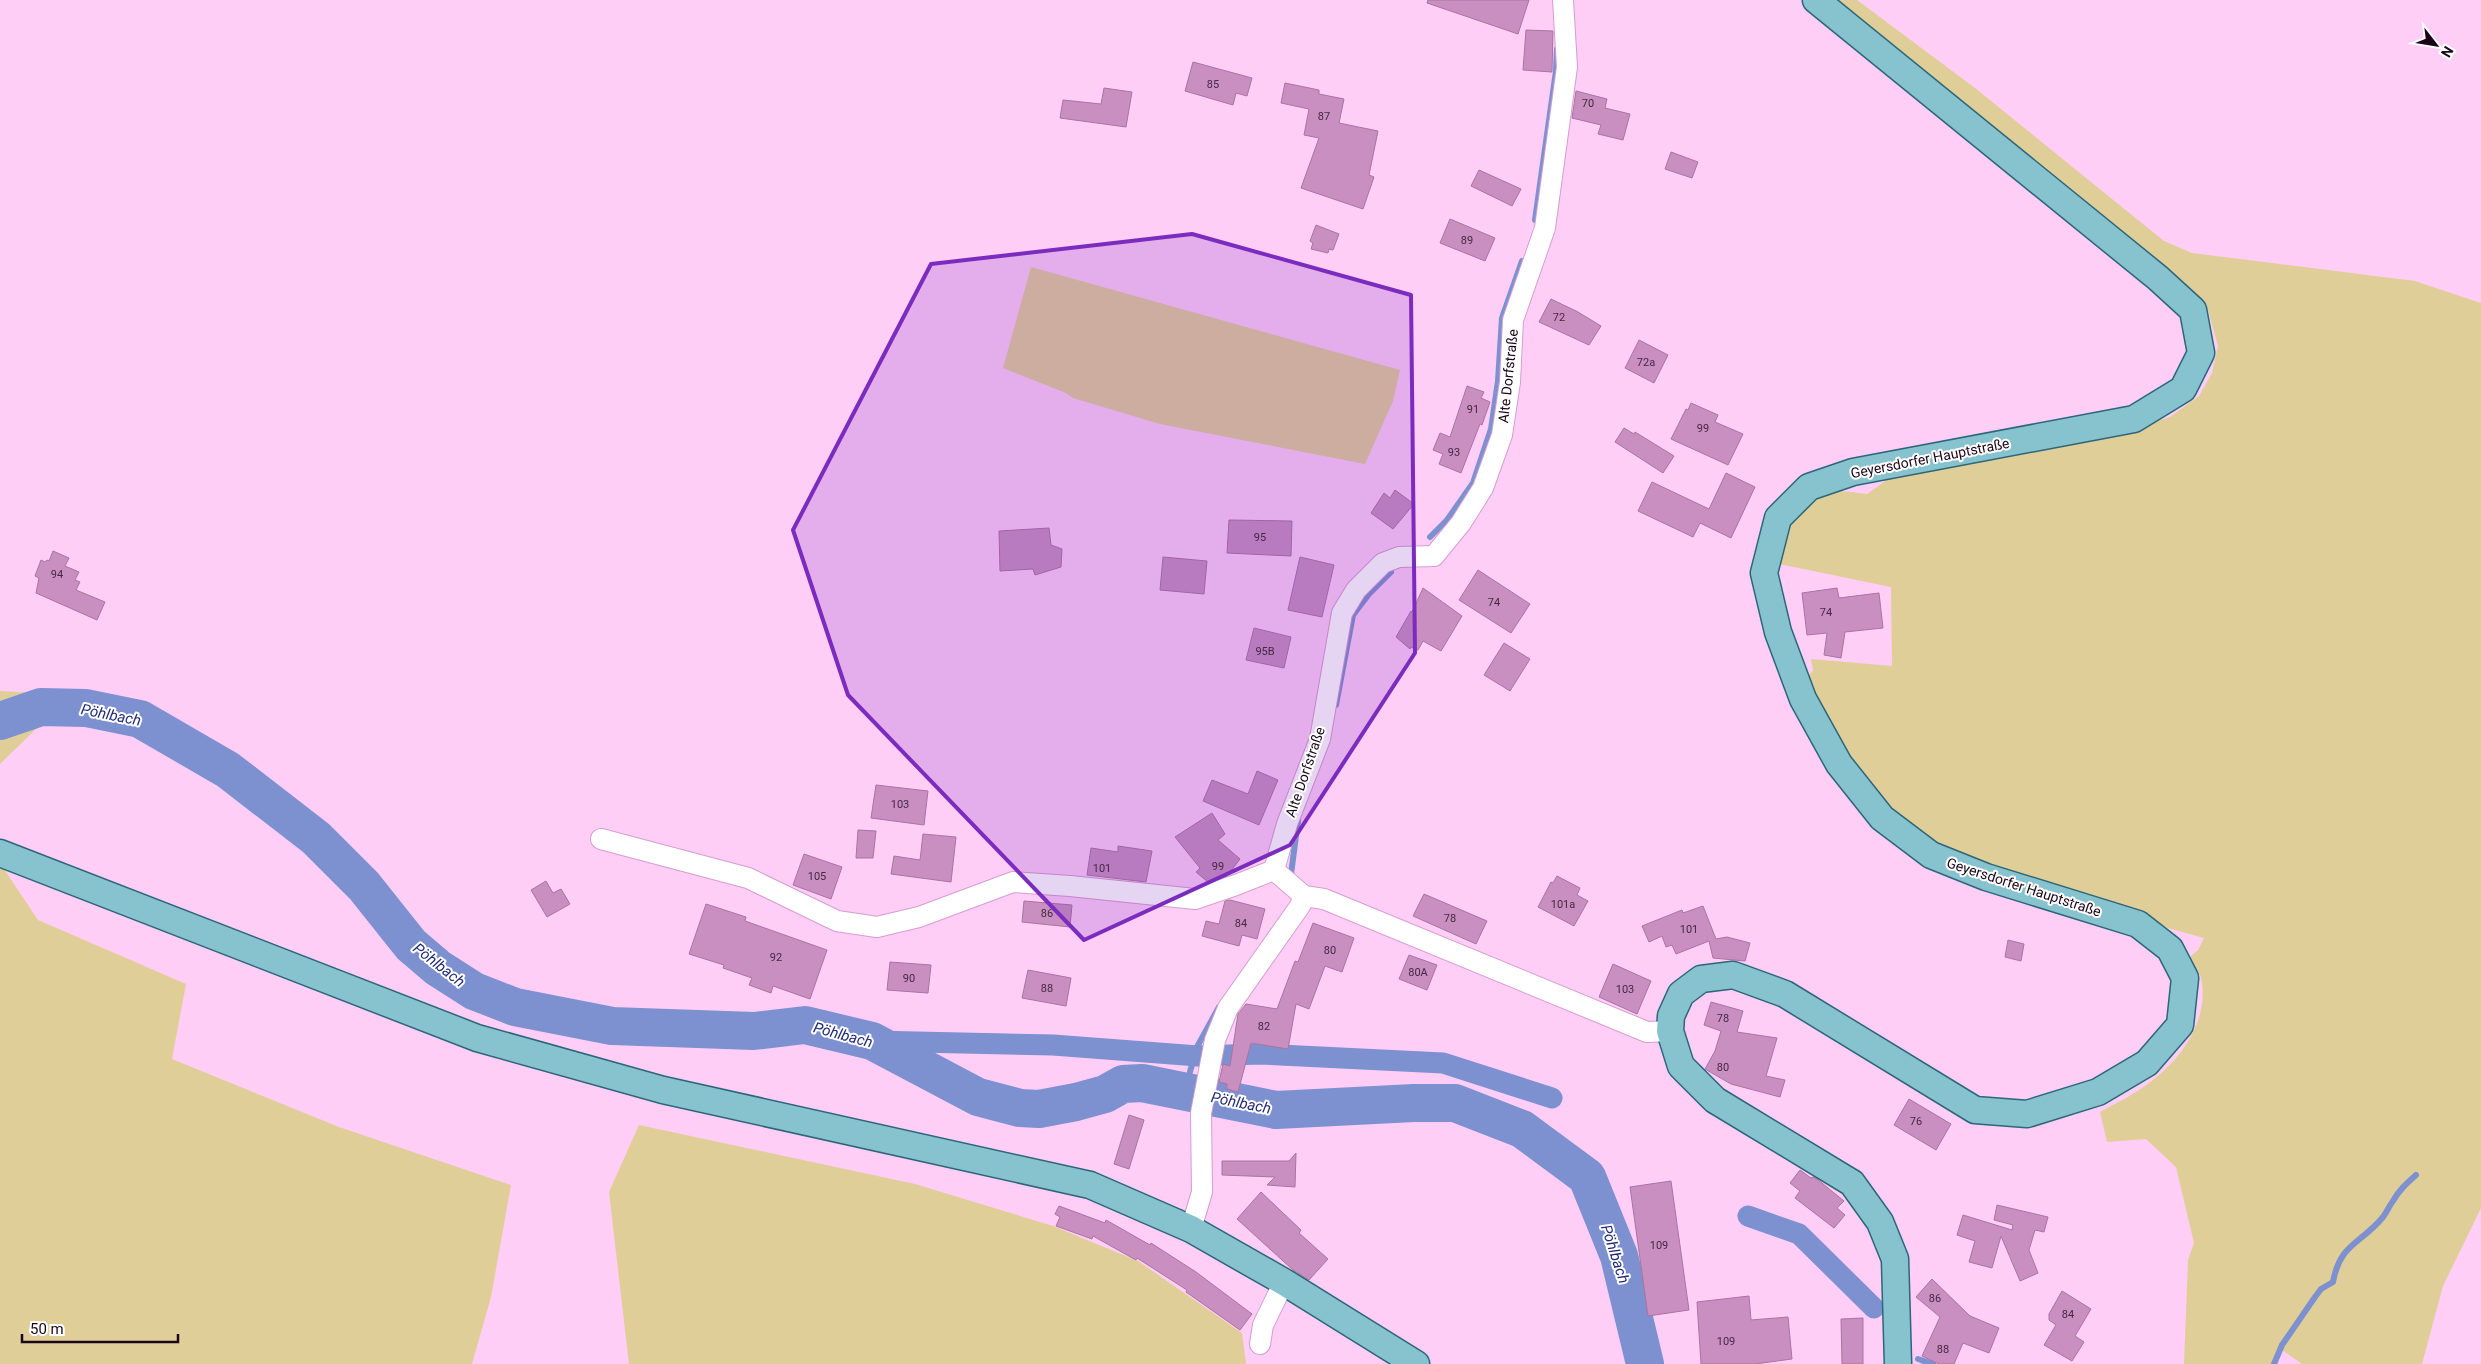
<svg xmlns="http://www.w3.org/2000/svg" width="2481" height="1364" viewBox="0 0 2481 1364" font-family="Roboto,sans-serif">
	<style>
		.green { fill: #e0ce99 }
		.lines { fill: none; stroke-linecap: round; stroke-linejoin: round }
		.stream { stroke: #7d90d0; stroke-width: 6 }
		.canal { stroke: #7d90d0; stroke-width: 21 }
		.river { stroke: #7d90d0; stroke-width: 38 }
		.building { fill: #c98fc1; stroke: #aa73a2 }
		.minor-casing { stroke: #d79dce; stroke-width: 22 }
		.major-casing { stroke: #2c6678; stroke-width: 29 }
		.minor { stroke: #fff; stroke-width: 20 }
		.major { stroke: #87c3ce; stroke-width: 26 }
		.marked { fill: #7b2cbf; fill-opacity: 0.2; stroke: #7b2cbf; stroke-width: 4; stroke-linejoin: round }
		.labels { text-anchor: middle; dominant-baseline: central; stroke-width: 4; stroke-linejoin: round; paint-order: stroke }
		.number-label { font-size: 11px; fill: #452842 }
		.street-label { font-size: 14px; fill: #190517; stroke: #fff }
		.water-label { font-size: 15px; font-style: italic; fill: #202a75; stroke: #fff }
	</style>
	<rect width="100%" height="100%" fill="#fecef7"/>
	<g class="green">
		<path d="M1834,0h23l118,88 189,153 28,12 223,28 66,22v905l-38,78 -21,78h-120l-20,-14 -7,14h-91l4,-104 6,-17 -18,-76 -30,-28 -39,3 -7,-30c18,-10 37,-19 53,-32 30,-23 57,-63 48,-102 -2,-7 -8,-14 -11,-21l8,-7 6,-12 -36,-10 -30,-16 -174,-55 -40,-21 -25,-17 -55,-66 -40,-73 9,-9 -2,-12 81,7 -1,-79 -112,-23 4,-26 8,-17 23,-25 18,-6 35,4 21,-15 235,-47 47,-15 29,-21 13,-23 6,-27 -10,-36 -17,-21z"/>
		<polygon points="1031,267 1400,370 1393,401 1365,464 1160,424 1073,398 1066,393 1003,368"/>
		<polygon points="0,691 71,695 0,764"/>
		<polygon points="0,863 38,920 186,984 172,1059 339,1127 511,1185 491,1297 472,1364 0,1364"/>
		<polygon points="639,1125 915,1184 1053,1226 1138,1261 1242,1333 1246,1364 629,1364 609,1192"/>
	</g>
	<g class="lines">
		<g class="stream">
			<polyline points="1535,220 1556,71 1557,49"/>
			<polyline points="1430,537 1447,520 1473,483 1491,429 1498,381 1502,318 1522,261"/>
			<polyline points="1336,705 1353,615 1369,594 1391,572"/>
			<polyline points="1291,874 1298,821"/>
			<polyline points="1184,1093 1197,1047 1219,1007"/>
			<polyline points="1918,1359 1933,1364"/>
			<path d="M2274,1364l8,-19 33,-48 6,-8 12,-7c7,-39 28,-38 50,-65 4,-5 6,-11 10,-16 6,-11 14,-18 23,-26"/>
		</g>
		<g class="canal">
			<polyline points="872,1041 1053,1045 1198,1056 1260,1054 1443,1063 1552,1098"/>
			<polyline points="1748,1216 1799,1234 1874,1308"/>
		</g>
		<polyline class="river" points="0,721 41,707 86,708 140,719 228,770 316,838 364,886 411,945 438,968 474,991 515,1007 612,1026 754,1031 805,1025 872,1041 978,1097 1020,1108 1039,1109 1076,1102 1105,1094 1123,1084 1142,1083 1276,1110 1414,1103 1455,1103 1522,1129 1587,1177 1619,1256 1645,1364"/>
	</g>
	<g class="building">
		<polygon points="1428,0 1529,0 1518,34 1427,3"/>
		<polygon points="1526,30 1553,31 1552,72 1523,70"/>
		<polygon points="1193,62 1252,78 1247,96 1236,93 1233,105 1185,91"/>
		<polygon points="1285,83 1319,90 1319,94 1344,99 1339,123 1378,131 1369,175 1374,177 1363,209 1301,188 1319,138 1304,135 1309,109 1281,103"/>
		<polygon points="1104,88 1132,92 1126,127 1060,118 1063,100 1101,104"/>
		<polygon points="1576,91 1607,99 1605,108 1630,114 1623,140 1598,134 1601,125 1572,118"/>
		<polygon points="1671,152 1698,162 1692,178 1665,169"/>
		<polygon points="1479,170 1521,189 1512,206 1471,186"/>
		<polygon points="1450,219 1495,238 1485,261 1440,243"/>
		<polygon points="1316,225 1339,234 1333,250 1329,249 1328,253 1311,249 1313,243 1310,241"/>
		<polygon points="1551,299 1578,312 1601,326 1589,345 1539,322"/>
		<polygon points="1639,340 1668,355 1654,383 1625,368"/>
		<polygon points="1467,386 1484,392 1481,398 1490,402 1482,425 1480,424 1461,473 1439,464 1443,454 1433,450 1440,433 1450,437"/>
		<polygon points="1691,403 1718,415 1715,422 1743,434 1728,465 1671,439 1686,409 1688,410"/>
		<polygon points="1624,428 1634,434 1635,432 1674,456 1663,473 1615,442"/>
		<polygon points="1726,473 1755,487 1731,538 1700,523 1693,537 1638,511 1652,482 1709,509"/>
		<polygon points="1395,490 1414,504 1393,529 1371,513 1384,493 1390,498"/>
		<polygon points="1229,520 1292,521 1291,556 1227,553"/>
		<polygon points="1049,528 1051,545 1062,549 1061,567 1035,575 1033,569 1000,571 999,531"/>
		<polygon points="53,551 69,558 65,566 79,572 75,580 80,582 76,590 105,602 97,620 36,593 39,578 35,576 41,560 45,562 47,560 49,561"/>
		<polygon points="1163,557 1207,561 1204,594 1160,590"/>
		<polygon points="1300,557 1334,565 1322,617 1288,610"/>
		<polygon points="1478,570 1530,604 1511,633 1459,600"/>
		<polygon points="1423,588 1462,616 1441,651 1423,641 1418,650 1411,647 1410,649 1396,637 1411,611 1412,612"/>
		<polygon points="1837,588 1839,598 1879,593 1883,628 1845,632 1841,658 1824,655 1827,633 1807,635 1802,593"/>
		<polygon points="1254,628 1291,637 1284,668 1246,660"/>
		<polygon points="1504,643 1530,659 1510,691 1484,675"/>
		<polygon points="1257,771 1278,780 1259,825 1203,801 1212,780 1248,794"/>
		<polygon points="876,785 928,791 924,825 871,818"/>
		<polygon points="1212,813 1225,834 1218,840 1240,859 1227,876 1208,882 1196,872 1200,868 1175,837"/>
		<polygon points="858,830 876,831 873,858 856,858"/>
		<polygon points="923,834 956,837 951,882 891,874 894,856 920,860"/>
		<polygon points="1118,846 1152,851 1146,882 1087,875 1091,848 1118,852"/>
		<polygon points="804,854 842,867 831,899 793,885"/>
		<polygon points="1557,876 1580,888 1577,895 1588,901 1574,926 1538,907 1551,882 1553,883"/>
		<polygon points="546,881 553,893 561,889 570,904 547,917 531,890"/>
		<polygon points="1424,894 1487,921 1476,944 1413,916"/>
		<polygon points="1230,900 1265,909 1257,939 1242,935 1239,946 1202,936 1206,921 1219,924 1225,901"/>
		<polygon points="1024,901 1072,905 1070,927 1022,922"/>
		<polygon points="706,904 746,917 745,921 827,950 810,999 773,986 771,993 749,985 752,978 723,968 724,965 689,954"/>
		<polygon points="1703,906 1716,939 1727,937 1750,943 1745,961 1713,958 1709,941 1676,954 1672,945 1666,947 1662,936 1649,942 1642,926 1682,910 1683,913"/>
		<polygon points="1313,923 1354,938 1342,972 1325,966 1309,1009 1296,1004 1288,1049 1251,1043 1238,1092 1227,1089 1227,1084 1219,1082 1223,1064 1230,1066 1238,1014 1246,1004 1277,1009 1295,961 1298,962"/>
		<polygon points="2008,940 2024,944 2021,961 2005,957"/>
		<polygon points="1409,955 1437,965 1427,990 1399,979"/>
		<polygon points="890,962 931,965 928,993 887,990"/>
		<polygon points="1613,964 1651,981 1637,1014 1599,997"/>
		<polygon points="1028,970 1071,978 1066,1006 1022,998"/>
		<polygon points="1711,1002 1743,1011 1737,1032 1777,1038 1766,1076 1785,1080 1780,1097 1731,1084 1705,1069 1715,1051 1721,1031 1704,1025"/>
		<polygon points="1909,1099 1951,1124 1936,1150 1894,1125"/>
		<polygon points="1129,1115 1144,1120 1129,1169 1114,1164"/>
		<polygon points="1296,1153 1295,1187 1267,1185 1275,1177 1222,1175 1222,1161 1289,1161"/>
		<polygon points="1800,1170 1811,1178 1813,1177 1817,1179 1844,1201 1837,1208 1845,1215 1834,1228 1795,1198 1800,1191 1790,1183"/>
		<polygon points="1671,1181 1689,1310 1648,1316 1630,1187"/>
		<polygon points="1261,1192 1301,1230 1299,1233 1328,1259 1309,1280 1293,1270 1237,1219"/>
		<polygon points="1997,1205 2048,1217 2044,1232 2035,1230 2029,1250 2038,1273 2020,1281 2001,1236 1992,1268 1969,1262 1975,1241 1957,1235 1963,1215 2012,1230 2013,1225 1994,1220"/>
		<polygon points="1059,1206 1105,1223 1106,1220 1150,1245 1151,1243 1196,1272 1252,1314 1240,1330 1186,1292 1187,1290 1137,1258 1136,1260 1093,1236 1092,1239 1056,1226 1060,1217 1055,1214"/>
		<polygon points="1932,1279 1970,1316 1999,1328 1989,1353 1963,1343 1954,1364 1939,1364 1922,1356 1940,1317 1916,1297"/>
		<polygon points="2062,1291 2091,1309 2075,1336 2084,1342 2072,1361 2044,1345 2056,1325 2049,1320 2049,1314"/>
		<polygon points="1749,1296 1751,1320 1788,1317 1792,1359 1755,1364 1701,1364 1697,1302"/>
		<polygon points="1863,1318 1863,1364 1842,1364 1841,1319"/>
	</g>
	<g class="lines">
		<defs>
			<g id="minor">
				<polyline points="601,839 748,878 837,921 877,927 919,917 1013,882 1070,886 1195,899 1236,885 1274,870"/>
				<polyline points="1274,870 1287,824 1320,739 1342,613 1356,590 1383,563 1399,557 1434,556 1461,523 1483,488 1502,435 1510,382 1513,320 1545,228 1567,67 1563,0"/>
				<polyline points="1274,870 1304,896 1324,899 1647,1032 1670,1031"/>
				<polyline points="1191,1229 1202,1192 1201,1113 1215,1040 1228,1008 1300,906 1304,896"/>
				<polyline points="1260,1344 1263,1325 1284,1282"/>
			</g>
			<g id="major">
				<polyline points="1816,0 2158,278 2193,310 2201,353 2183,389 2134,419 1853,472 1809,487 1778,518 1764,573 1778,632 1803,699 1839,764 1882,818 1931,855 1986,877 2138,924 2170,949 2185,978 2180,1025 2147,1063 2098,1092 2027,1114 1975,1110 1785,994 1733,975 1701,979 1681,994 1671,1016 1670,1031 1681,1066 1715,1100 1852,1183 1880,1222 1895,1259 1898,1364"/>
				<polyline points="0,853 477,1038 663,1090 1090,1185 1191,1229 1284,1282 1416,1364"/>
			</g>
		</defs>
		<use href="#minor" class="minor-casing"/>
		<use href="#major" class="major-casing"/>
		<use href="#minor" class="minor"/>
		<use href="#major" class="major"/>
	</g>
	<path class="marked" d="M1192,234l219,61 4,358 -125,192 -206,95 -236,-245 -55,-165 138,-266z"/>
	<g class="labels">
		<g class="number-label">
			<text x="1213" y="84">85</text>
			<text x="1588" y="103">70</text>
			<text x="1324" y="116">87</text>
			<text x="1467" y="240">89</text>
			<text x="1559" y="317">72</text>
			<text x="1646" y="362">72a</text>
			<text x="1473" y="409">91</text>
			<text x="1703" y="428">99</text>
			<text x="1454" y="452">93</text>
			<text x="1260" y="537">95</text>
			<text x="57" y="574">94</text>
			<text x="1494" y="602">74</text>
			<text x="1826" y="612">74</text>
			<text x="1265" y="651">95B</text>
			<text x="900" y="804">103</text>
			<text x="1218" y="866">99</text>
			<text x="1102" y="868">101</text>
			<text x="817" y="876">105</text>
			<text x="1563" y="904">101a</text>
			<text x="1047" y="913">86</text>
			<text x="1450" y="918">78</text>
			<text x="1241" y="923">84</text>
			<text x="1689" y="929">101</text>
			<text x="1330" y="950">80</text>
			<text x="776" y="957">92</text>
			<text x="1418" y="972">80A</text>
			<text x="909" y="978">90</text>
			<text x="1047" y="988">88</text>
			<text x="1625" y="989">103</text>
			<text x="1723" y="1018">78</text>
			<text x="1264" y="1026">82</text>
			<text x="1723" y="1067">80</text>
			<text x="1916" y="1121">76</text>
			<text x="1659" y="1245">109</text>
			<text x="1935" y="1298">86</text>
			<text x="2068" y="1314">84</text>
			<text x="1726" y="1341">109</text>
			<text x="1943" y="1349">88</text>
		</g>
		<g class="street-label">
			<text transform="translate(1508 376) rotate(-84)">Alte Dorfstraße</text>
			<text transform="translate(1930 458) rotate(-11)">Geyersdorfer Hauptstraße</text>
			<text transform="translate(1305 772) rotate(-71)">Alte Dorfstraße</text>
			<text transform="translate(2024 887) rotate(18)">Geyersdorfer Hauptstraße</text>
		</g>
		<g class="water-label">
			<text transform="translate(111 715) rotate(11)">Pöhlbach</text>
			<text transform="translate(439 965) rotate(38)">Pöhlbach</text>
			<text transform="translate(843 1035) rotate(15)">Pöhlbach</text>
			<text transform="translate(1241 1103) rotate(11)">Pöhlbach</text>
			<text transform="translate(1615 1254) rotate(72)">Pöhlbach</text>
		</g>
	</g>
	<g transform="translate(2436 45) rotate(121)" stroke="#ffffff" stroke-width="4" paint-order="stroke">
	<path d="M0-4L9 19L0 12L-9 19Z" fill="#190517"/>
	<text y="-8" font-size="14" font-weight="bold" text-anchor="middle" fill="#190517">N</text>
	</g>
	<path d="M22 1334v8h156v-8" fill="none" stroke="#190517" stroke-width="2.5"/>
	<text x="30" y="1334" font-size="15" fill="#190517" stroke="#ffffff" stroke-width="4" paint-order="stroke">50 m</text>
</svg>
